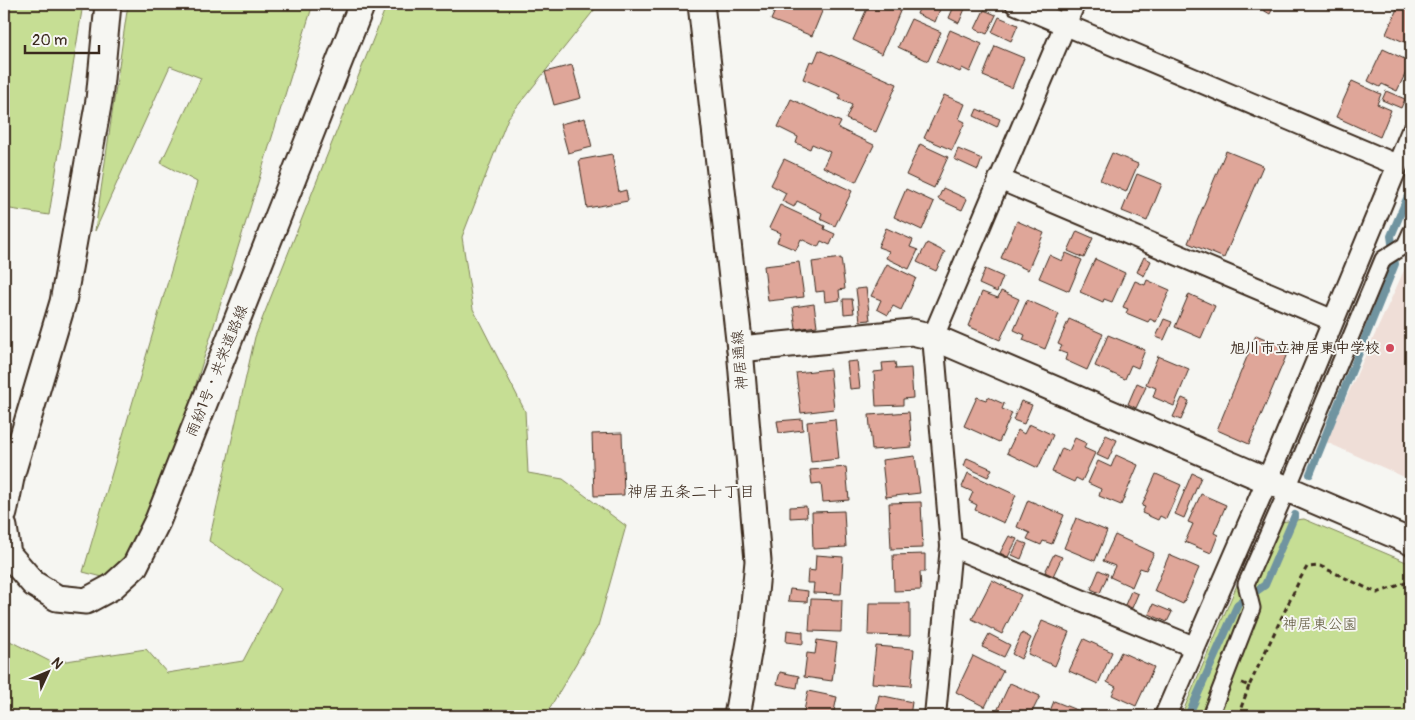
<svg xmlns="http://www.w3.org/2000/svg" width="1415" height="720" viewBox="0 0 1415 720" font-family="Pangolin,'Klee One',sans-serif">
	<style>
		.built { fill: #efded7 }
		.green { fill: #c6de94; stroke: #808459 }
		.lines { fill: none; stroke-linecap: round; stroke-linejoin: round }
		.stream { stroke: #7094a0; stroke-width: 8 }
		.building { fill: #dfa699; stroke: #3b2a1e }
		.pedestrian-casing { stroke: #3b2a1e; stroke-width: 19 }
		.minor-casing { stroke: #3b2a1e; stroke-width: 24 }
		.tertiary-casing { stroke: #3b2a1e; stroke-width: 29 }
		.path { stroke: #3b2a1e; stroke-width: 3; stroke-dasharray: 5 4; stroke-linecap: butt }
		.pedestrian { stroke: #f6f6f2; stroke-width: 15 }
		.minor { stroke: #f6f6f2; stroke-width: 20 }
		.tertiary { stroke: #f6f6f2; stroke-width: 25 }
		.poi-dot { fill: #d1495b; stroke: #f6f6f2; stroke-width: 2 }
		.labels { text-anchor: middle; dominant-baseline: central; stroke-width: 4; stroke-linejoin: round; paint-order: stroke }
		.poi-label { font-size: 15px; font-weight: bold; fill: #3b2a1e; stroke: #f6f6f2; text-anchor: end }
		.street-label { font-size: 15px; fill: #3b2a1e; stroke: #f6f6f2 }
		.park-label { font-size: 15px; fill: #5e573c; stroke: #f6f6f2 }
		.neighbourhood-label { font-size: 16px; fill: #3b2a1e; stroke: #f6f6f2 }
	</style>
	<rect width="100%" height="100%" fill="#f6f6f2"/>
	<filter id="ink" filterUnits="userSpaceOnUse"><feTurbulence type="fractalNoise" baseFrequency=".02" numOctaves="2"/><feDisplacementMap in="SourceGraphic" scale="10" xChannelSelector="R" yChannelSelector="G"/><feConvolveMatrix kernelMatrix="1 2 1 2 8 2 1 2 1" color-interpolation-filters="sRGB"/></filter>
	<g filter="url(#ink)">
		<polygon class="built" points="1411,255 1411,480 1326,442"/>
		<g class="green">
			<polygon points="4,4 83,4 49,215 4,208"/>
			<polygon points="128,4 313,4 134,585 83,572 197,182 161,163 201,78 170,66 95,231"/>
			<polygon points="387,4 595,4 595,9 508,118 462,237 473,309 525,411 528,473 563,479 626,526 598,626 545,716 4,716 4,638 53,663 146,649 167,673 243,661 281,589 209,541 255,337"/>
			<polygon points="1304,519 1411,564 1411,716 1181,716 1263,524"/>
		</g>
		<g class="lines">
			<g class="stream">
				<polyline points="1310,474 1395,264 1391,236 1411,189"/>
				<polyline points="1188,716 1238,604 1265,585 1295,515"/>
			</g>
		</g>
		<g class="building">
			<polygon points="778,4 825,4 812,36 771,20"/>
			<polygon points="869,4 889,4 901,9 882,54 853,40"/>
			<polygon points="921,4 942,4 935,22 917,14"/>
			<polygon points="955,4 967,4 959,23 949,18"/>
			<polygon points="1253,4 1275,4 1270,14"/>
			<polygon points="1399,4 1411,4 1411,45 1386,34"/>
			<polygon points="984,10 996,15 987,34 975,29"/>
			<polygon points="999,17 1018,25 1011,41 992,32"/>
			<polygon points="911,19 941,32 928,61 898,47"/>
			<polygon points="950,30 982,44 970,72 962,68 960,72 936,62"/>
			<polygon points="995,46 1024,58 1012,88 983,76"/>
			<polygon points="1383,49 1411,62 1397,91 1382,84 1380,87 1368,81"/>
			<polygon points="819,50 897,84 876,132 846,119 852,105 839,99 841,95 803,79 810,61 814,62"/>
			<polygon points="572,65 581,98 554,105 545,72"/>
			<polygon points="1352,81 1381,94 1377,104 1391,110 1380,137 1336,117"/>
			<polygon points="1386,91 1405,99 1401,108 1382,100"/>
			<polygon points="944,95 965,104 959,119 965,122 952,150 924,138"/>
			<polygon points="791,99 841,122 838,128 874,145 856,182 823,167 830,152 812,144 810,149 796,143 798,137 778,127"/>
			<polygon points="977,109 1000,119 997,127 974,116"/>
			<polygon points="585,118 592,147 568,153 560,124"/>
			<polygon points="920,144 948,157 934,188 906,175"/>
			<polygon points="958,149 982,159 978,170 954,159"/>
			<polygon points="1226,151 1263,166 1224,258 1188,243"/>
			<polygon points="1112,153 1138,164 1126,192 1100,180"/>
			<polygon points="612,154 619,192 626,190 628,201 587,208 579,160"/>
			<polygon points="784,159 852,191 835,226 820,219 822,213 797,201 794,207 782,201 786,193 771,185"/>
			<polygon points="1137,174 1162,184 1147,221 1122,211"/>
			<polygon points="943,188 967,199 962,210 938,199"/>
			<polygon points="906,189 934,202 922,230 894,217"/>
			<polygon points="780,205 825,226 824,229 835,234 830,245 821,241 818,247 801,239 796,250 777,242 781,233 769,228"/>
			<polygon points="1017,221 1044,233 1028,270 1001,258"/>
			<polygon points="886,228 913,240 910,247 918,250 909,269 886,258 889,251 878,247"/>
			<polygon points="1077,231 1093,238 1084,258 1068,251"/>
			<polygon points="927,243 945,252 936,271 917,262"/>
			<polygon points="1066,253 1082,260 1069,291 1039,278 1049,255 1062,261"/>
			<polygon points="1144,257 1151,261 1144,276 1137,272"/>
			<polygon points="841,258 845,289 839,290 840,300 825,302 824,291 816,292 812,262"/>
			<polygon points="1095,259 1125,273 1112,302 1104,299 1103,302 1080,292"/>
			<polygon points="799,262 804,297 768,301 764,266"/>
			<polygon points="887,264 916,278 901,310 893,306 888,315 877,309 881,300 871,296"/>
			<polygon points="985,269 1003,277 997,292 979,284"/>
			<polygon points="1147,280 1170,290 1156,322 1150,319 1148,322 1126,313 1128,309 1123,307 1135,281 1145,285"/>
			<polygon points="866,288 870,320 860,321 856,289"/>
			<polygon points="1001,291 1019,299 1000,340 968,326 982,292 998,298"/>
			<polygon points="1189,294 1215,306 1201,338 1175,327"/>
			<polygon points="843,299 852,299 854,313 844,314"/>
			<polygon points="1027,300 1059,314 1045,349 1023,340 1025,335 1014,330"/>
			<polygon points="814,304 817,326 796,329 793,307"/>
			<polygon points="1069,319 1103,334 1087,370 1065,360 1067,354 1059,351 1062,346 1058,344"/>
			<polygon points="1164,319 1172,322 1164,340 1156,337"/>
			<polygon points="1108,335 1145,350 1138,368 1131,365 1125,379 1095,366"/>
			<polygon points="1256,335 1289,349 1249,444 1217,430"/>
			<polygon points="1158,356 1189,369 1174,406 1153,397 1156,388 1146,384"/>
			<polygon points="857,361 860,388 850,389 847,362"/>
			<polygon points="895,362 896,369 911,368 913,398 903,399 903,405 876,406 874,372 883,371 882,363"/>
			<polygon points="830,369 834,409 801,413 796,373"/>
			<polygon points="1137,383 1146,387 1136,408 1128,404"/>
			<polygon points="977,397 986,400 988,397 1004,404 1002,409 1012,413 999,442 964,426"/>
			<polygon points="1182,398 1189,401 1181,420 1173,417"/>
			<polygon points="1021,401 1032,405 1024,424 1013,420"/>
			<polygon points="909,412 912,447 872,450 869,415"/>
			<polygon points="802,419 803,430 779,433 777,421"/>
			<polygon points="835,419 839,459 811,462 807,422"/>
			<polygon points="1029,424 1053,435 1038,468 1007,453 1018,430 1024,434"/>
			<polygon points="622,433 624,495 594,496 592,434"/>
			<polygon points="1106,435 1117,440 1108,460 1097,455"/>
			<polygon points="1075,438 1086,443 1084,448 1095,453 1082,481 1076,478 1074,482 1052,472 1062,448 1069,451"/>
			<polygon points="1116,455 1138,465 1121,505 1099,496 1101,489 1088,483 1098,461 1111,467"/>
			<polygon points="915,456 920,493 886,497 882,460"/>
			<polygon points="967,458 992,469 988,477 964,466"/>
			<polygon points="846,467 849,500 823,502 821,483 812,484 810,470"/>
			<polygon points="968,473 1016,495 1004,523 975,510 977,505 969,501 973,492 962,487"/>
			<polygon points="1192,473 1201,477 1184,518 1175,514"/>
			<polygon points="1156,474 1181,485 1166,519 1160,516 1158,520 1142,513 1145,507 1142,506"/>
			<polygon points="1201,494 1226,505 1214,533 1218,535 1211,553 1185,542 1193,524 1188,522"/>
			<polygon points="1028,500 1064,515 1052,544 1043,541 1041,545 1027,539 1030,533 1017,527"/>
			<polygon points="921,502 923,548 891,549 889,503"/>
			<polygon points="806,506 807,517 790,518 790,507"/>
			<polygon points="844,511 846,547 813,549 812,512"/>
			<polygon points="1076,518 1107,531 1095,561 1064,548"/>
			<polygon points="1115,535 1154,553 1146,570 1140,568 1132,587 1110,577 1115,566 1103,561"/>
			<polygon points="1009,536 1017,539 1008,557 1000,553"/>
			<polygon points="1019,541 1027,544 1021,559 1012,555"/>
			<polygon points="925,554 925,572 920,572 921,590 894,591 893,555"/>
			<polygon points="1054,554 1062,557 1053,576 1045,572"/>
			<polygon points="816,555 843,557 841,594 813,593 814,583 807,583 808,570 815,571"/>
			<polygon points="1169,555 1199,568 1183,604 1154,591"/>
			<polygon points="1099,570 1108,574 1100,593 1091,589"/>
			<polygon points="992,580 1021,595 1002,634 972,619"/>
			<polygon points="790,589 808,591 807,602 788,601"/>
			<polygon points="1131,591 1138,594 1132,608 1125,605"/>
			<polygon points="811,599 842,600 841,632 809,631"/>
			<polygon points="869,603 910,603 910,636 868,635"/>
			<polygon points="1153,604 1172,612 1167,622 1149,614"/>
			<polygon points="1042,621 1069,632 1055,666 1028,654"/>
			<polygon points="787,630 803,632 803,644 786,642"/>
			<polygon points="1022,633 1031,638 1021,659 1012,654"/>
			<polygon points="989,634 1010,645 1004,657 982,647"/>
			<polygon points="1084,639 1112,652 1098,684 1069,671"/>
			<polygon points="817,640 837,643 832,681 804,677 807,653 815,654"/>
			<polygon points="876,646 914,649 911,686 872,683"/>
			<polygon points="1121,652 1154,667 1136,706 1112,695 1116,687 1107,682"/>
			<polygon points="973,656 1003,671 985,707 956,692"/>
			<polygon points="780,672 799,676 797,688 777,684"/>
			<polygon points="1010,683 1040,696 1030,716 1009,716 997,711"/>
			<polygon points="808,691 837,697 833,716 803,716"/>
			<polygon points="879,695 912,702 910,716 875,716"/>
			<polygon points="1054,701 1084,713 1082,716 1048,716"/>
		</g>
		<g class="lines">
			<defs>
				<polyline id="pedestrian" points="1210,716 1252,608 1246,584 1288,488 1383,259 1405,245 1411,232"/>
				<g id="minor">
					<polyline points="1016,4 1397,165"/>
					<polyline points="999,179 1332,320"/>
					<polyline points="951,546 1194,647"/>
					<polyline points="935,716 951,546 933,337 1074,4"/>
					<polyline points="1165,716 1267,481 1411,133"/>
				</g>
				<g id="tertiary">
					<polyline points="701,4 740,349 758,561 751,636 737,716"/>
					<polyline points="740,349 912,332 933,337 1411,542"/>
					<polyline points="4,513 12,473 63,302 99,100 108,4"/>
					<polyline points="4,527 8,554 34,584 57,598 86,601 112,587 135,566 158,520 362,4"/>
				</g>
			</defs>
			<use href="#pedestrian" class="pedestrian-casing"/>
			<use href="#minor" class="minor-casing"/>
			<use href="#tertiary" class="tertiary-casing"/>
			<g class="path">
				<polyline points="1242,683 1249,686 1300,579 1307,567 1320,566 1377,593 1411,581"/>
				<polyline points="1238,716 1249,686"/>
			</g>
			<use href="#pedestrian" class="pedestrian"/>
			<use href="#minor" class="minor"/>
			<use href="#tertiary" class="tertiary"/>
		</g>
	</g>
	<circle class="poi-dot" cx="1390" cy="348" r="5"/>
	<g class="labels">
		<g class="poi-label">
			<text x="1380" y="348">旭川市立神居東中学校</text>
		</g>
		<g class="street-label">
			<text transform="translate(740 360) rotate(-95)">神居通線</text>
			<text transform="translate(217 371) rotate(-68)">雨紛1号・共栄道路線</text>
		</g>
		<g class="park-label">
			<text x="1320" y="624">神居東公園</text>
		</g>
		<g class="neighbourhood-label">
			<text x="691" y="492">神居五条二十丁目</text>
		</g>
	</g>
	<rect width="1415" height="720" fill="none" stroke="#f6f6f2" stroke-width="20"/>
	<rect x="10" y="10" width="1395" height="700" fill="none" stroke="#3b2a1e" stroke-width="2" filter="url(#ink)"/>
	<g transform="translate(48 672) rotate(46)" stroke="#f6f6f2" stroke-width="4" paint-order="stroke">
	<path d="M0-4L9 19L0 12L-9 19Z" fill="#3b2a1e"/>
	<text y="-8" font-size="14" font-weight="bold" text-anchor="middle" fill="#3b2a1e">N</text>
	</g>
	<path d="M25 45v8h74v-8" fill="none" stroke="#3b2a1e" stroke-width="2.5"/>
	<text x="32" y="45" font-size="15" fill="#3b2a1e" stroke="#f6f6f2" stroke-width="4" paint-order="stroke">20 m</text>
</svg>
